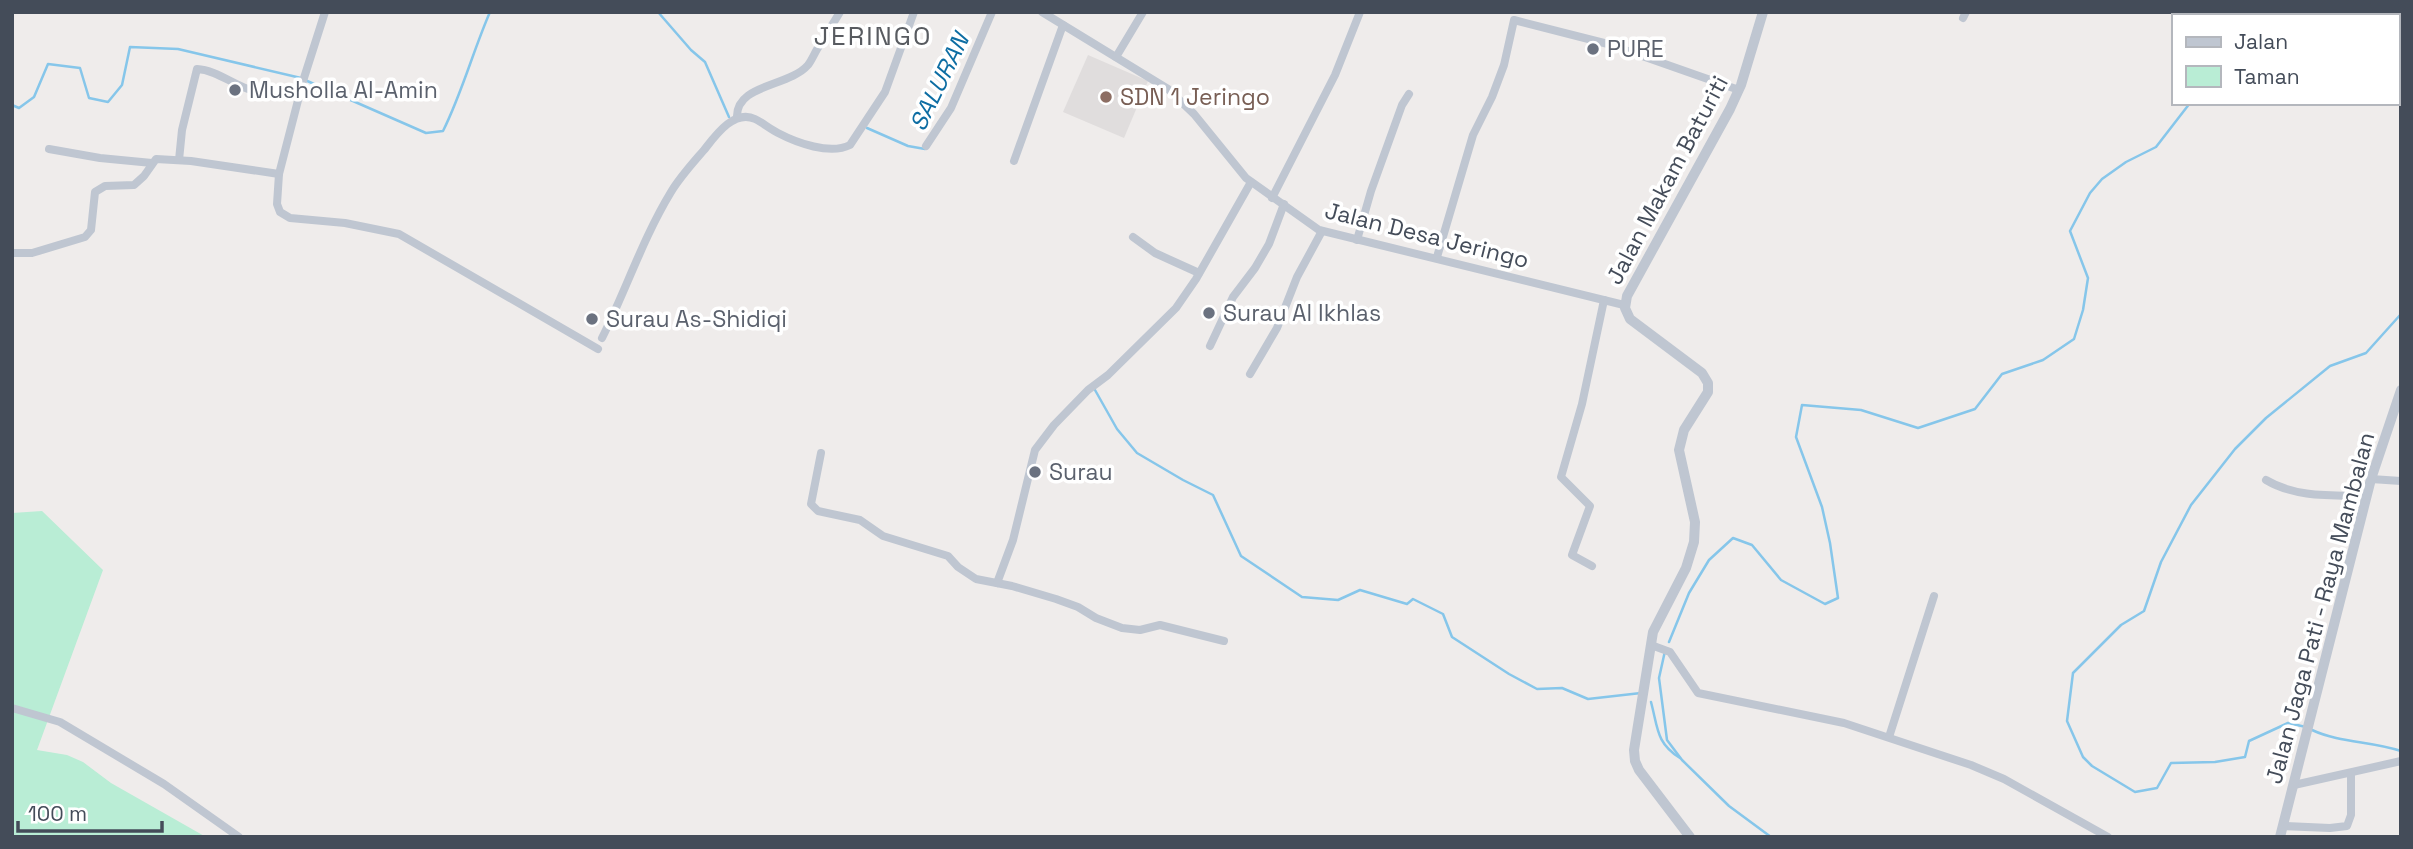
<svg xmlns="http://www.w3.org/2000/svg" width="2413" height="849" viewBox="0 0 2413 849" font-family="'Space Grotesk',sans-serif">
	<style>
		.education { fill: #e0dddd }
		.green { fill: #b9edd5 }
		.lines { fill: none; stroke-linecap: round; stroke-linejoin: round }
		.stream { stroke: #86c6ea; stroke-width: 2.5 }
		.minor { stroke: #bfc6d1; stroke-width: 8 }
		.tertiary { stroke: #bfc6d1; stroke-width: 10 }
		.worship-dot { fill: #6b7280; stroke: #fff; stroke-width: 2.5 }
		.education-dot { fill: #8d6e63; stroke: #fff; stroke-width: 2.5 }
		.labels { text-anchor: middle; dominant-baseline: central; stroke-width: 7; stroke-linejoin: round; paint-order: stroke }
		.worship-label { font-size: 23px; fill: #5b616d; stroke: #fff; text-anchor: start }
		.education-label { font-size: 23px; fill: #785e54; stroke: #fff; text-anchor: start }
		.street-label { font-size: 23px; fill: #444c59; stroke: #fff }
		.water-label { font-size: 24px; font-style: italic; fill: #0d6da3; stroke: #fff }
		.quarter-label { font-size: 26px; letter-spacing: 2px; fill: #585b60; stroke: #fff }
	</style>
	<rect width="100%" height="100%" fill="#efeceb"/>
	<polygon class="education" points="1088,55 1148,81 1124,138 1063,112"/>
	<polygon class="green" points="42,511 103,570 37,750 67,755 83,762 111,783 206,837 12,837 12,513"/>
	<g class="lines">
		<g class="stream">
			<polyline points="658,12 691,50 705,62 729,117"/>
			<polyline points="2193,12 2194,16"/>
			<path d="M305,80l121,53 17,-2c19,-38 30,-80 47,-119"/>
			<polyline points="12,105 19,108 34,97 48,64 80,68 89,98 108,102 122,85 130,47 178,49 301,78"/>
			<polyline points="867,128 908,146 925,149"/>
			<polyline points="1095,390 1117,429 1137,453 1183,480 1213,495 1241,556 1302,597 1338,600 1360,590 1407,604 1413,599 1443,614 1452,637 1509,674 1537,689 1562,688 1588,699 1641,693"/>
			<polyline points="1669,642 1689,593 1709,560 1733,538 1752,545 1781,580 1825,604 1838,598 1830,543 1822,507 1796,437 1802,405 1861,410 1918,428 1975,409 2002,374 2043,360 2074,339 2083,310 2088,278 2070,231 2090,193 2102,179 2126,162 2156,147 2190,103"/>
			<polyline points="1665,651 1659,678 1667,740 1682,760 1729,806 1771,837"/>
			<path d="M1651,702c7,26 5,41 29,56"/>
			<polyline points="2306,727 2288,723 2249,741 2245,757 2215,762 2171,763 2157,788 2135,792 2092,766 2083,757 2067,721 2073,673 2121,625 2144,611 2161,562 2191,505 2235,449 2266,418 2330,366 2366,353 2401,314"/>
			<path d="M2312,730c28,13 60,11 89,21"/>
		</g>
		<g class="minor">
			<polyline points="1042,12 1168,89 1194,114 1246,178 1319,230 1624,305"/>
			<polyline points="1963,18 1966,12"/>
			<polyline points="1116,57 1143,12"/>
			<path d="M737,118c-2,-34 52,-31 71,-53 4,-5 7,-13 11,-19 7,-12 14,-22 21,-34"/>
			<polyline points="926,146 951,108 992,12"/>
			<polyline points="49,149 100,158 152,163"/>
			<path d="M179,160l3,-30 15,-61c18,1 34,14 51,20 16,5 34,6 51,8"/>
			<polyline points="1014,161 1063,25"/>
			<polyline points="279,174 277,204 280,212 290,218 345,223 399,234 598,349"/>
			<polyline points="1272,198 1335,75 1360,12"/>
			<polyline points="1133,237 1155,253 1199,273"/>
			<polyline points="1357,240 1371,191 1402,105 1409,94"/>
			<polyline points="12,253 32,253 85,237 91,230 95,192 105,186 134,185 144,176 156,159 191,161 279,174 303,81 325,12"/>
			<polyline points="1437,257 1473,135 1492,97 1504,65 1514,20 1608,44 1739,90"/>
			<path d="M602,338c24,-48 41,-100 69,-146 9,-15 21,-28 33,-42 11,-14 30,-41 51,-31 8,4 15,10 23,14 19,10 52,22 72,12l35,-53 29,-80"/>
			<polyline points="1210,346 1233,297 1255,268 1269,244 1284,204"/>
			<polyline points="1250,374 1277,328 1297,277 1322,231"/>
			<polyline points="821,453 811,504 818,511 860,520 883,536 948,556 958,567 976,579 1012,586 1056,599 1078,607 1096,618 1122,628 1140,630 1160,625 1224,641"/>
			<polyline points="2371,479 2401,481"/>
			<path d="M2266,480c30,18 67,15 101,16"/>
			<polyline points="1592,566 1572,555 1590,506 1561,477 1582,404 1604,300"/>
			<polyline points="997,583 1013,540 1035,450 1054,425 1088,390 1108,375 1176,308 1196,279 1251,182"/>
			<polyline points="1651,645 1670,652 1698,693 1844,723 1971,765 2004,779 2108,837"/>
			<polyline points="12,708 60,722 164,784 239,837"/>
			<polyline points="1889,737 1934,596"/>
			<polyline points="2294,785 2401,761"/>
			<polyline points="2283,826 2330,828 2347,826 2351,815 2351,773"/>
		</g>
		<g class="tertiary">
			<polyline points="1690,837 1639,770 1635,761 1634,750 1653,632 1686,568 1694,542 1695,522 1679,450 1684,430 1708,392 1708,383 1702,373 1630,319 1625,308 1627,296 1730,109 1741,85 1763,12"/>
			<polyline points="2280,837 2371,479 2401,390"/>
		</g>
	</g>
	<g class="worship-dot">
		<circle cx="1593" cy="49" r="7"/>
		<circle cx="235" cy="90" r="7"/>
		<circle cx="1209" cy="313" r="7"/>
		<circle cx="592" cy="319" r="7"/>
		<circle cx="1035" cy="472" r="7"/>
	</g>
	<circle class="education-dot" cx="1106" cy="97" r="7"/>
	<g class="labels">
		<g class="worship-label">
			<text x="1607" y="49">PURE</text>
			<text x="249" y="90">Musholla Al-Amin</text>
			<text x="1223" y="313">Surau Al Ikhlas</text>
			<text x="606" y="319">Surau As-Shidiqi</text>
			<text x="1049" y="472">Surau</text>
		</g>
		<g class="education-label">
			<text x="1120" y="97">SDN 1 Jeringo</text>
		</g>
		<g class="street-label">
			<text transform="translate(1667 180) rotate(-62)">Jalan Makam Baturiti</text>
			<text transform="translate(1427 235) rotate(14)">Jalan Desa Jeringo</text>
			<text transform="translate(2320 608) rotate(-75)">Jalan Jaga Pati - Raya Mambalan</text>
		</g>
		<g class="water-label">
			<text transform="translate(939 82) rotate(-64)">SALURAN</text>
		</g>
		<g class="quarter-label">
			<text x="873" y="36">JERINGO</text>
		</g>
	</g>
	<rect width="2413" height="849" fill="none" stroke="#444c59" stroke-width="28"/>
	<rect x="2172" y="14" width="228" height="91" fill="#ffffff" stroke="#b4b7bd" stroke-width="2"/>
	<rect x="2186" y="37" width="35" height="10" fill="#bfc6d1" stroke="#b4b7bd" stroke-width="2"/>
	<text x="2234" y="49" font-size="21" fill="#444c59">Jalan</text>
	<rect x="2186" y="66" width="35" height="21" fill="#b9edd5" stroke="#b4b7bd" stroke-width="2"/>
	<text x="2234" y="84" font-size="21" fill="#444c59">Taman</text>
	<path d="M18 821v10h144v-10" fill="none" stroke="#444c59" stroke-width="3.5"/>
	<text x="28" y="821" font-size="21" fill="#444c59" stroke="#ffffff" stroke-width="5" paint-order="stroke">100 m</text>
</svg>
